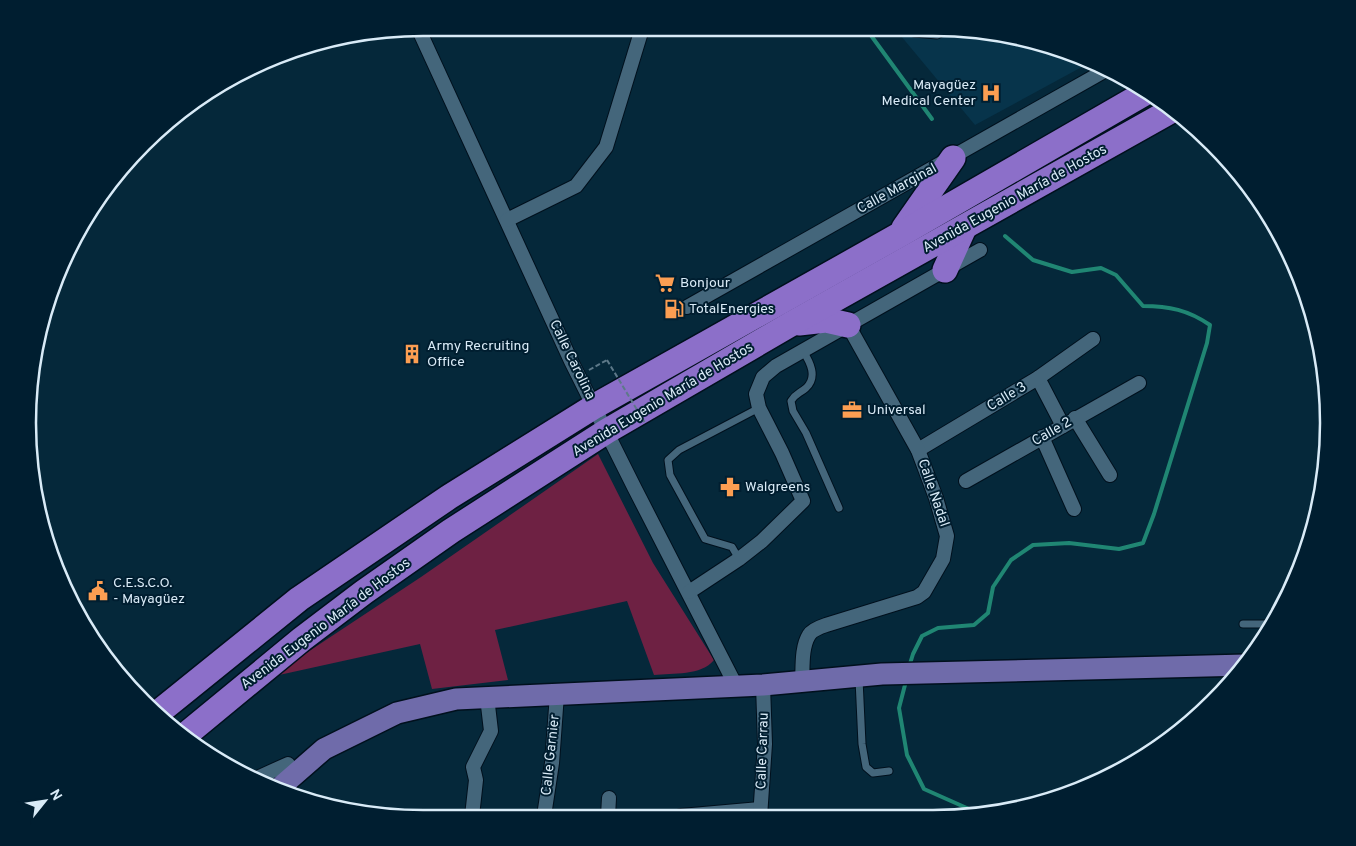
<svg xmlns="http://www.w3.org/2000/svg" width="1356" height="846" viewBox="0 0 1356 846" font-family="Overpass,sans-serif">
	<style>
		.built { fill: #07344b }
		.green { fill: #6e2143 }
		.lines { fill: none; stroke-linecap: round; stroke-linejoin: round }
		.stream { stroke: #208673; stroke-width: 4 }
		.lane-casing { stroke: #00101d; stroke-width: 9 }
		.street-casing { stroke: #00101d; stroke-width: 16 }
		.primary-casing { stroke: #00101d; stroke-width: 24 }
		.highway-casing { stroke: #00101d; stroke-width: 28 }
		.path { stroke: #5d7989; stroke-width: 2; stroke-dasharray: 5 2.5; stroke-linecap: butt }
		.lane { stroke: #44667b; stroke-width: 7 }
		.street { stroke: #44667b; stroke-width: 14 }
		.primary { stroke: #6f6baa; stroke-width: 21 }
		.highway { stroke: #8c6fc9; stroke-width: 25 }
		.path-bridge { stroke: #5d7989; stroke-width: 2; stroke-dasharray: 5 2.5; stroke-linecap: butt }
		.labels { text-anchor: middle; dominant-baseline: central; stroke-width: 4; stroke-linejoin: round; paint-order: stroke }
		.poi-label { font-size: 14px; fill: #d9ebf7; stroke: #001e30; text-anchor: start }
		.street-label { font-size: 14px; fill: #d9ebf7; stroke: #001e30 }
		.rim { fill: none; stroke: #d9ebf7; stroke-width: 2.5 }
	</style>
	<rect width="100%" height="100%" fill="#05283a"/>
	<polygon class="built" points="896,30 984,31 1084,57 1091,62 975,125"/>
	<path class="green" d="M598,454l55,109 61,97c-13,16 -41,13 -60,15l-27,-74 -132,29 13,50 -76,9 -12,-45 -150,33 151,-100z"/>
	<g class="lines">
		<g class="stream">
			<polyline points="867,30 932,119"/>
			<path d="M909,667l4,-13 9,-18 16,-8 36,-3 14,-12 5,-26 18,-27 22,-15 36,-2 50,6 24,-6 11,-29 53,-171 3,-18c-22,-15 -41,-19 -67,-19l-27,-31 -15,-7 -29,4 -39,-12 -28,-24"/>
			<polyline points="906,681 899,708 907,755 924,789 969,809 977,815"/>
		</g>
		<defs>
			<g id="lane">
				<polyline points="912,30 914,33 937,35 945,31"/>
				<path d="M803,351c7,11 15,26 3,37 -7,6 -10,5 -15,13l2,10 13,22 33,75"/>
				<polyline points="739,559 732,547 705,539 670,475 668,460 679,450 759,408"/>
				<polyline points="1243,624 1271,624"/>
				<polyline points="859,679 862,744 866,767 873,773 889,771"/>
			</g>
			<g id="street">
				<polyline points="418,28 571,361 634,487 736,686"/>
				<polyline points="507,220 576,186 606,147 642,29"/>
				<polyline points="687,307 1106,70"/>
				<polyline points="1038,378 1063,426"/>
				<polyline points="1075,418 1110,475"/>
				<polyline points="1042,437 1074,509"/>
				<polyline points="918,450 1038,378 1093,339"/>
				<polyline points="966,481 1139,383"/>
				<polyline points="689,592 739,559 762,541 803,501 782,453 759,408 756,394 763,377 776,366 980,250"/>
				<path d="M802,682c1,-14 -1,-34 7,-47 3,-5 11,-8 17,-10l91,-28 7,-5 19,-33 4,-23 -11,-38 -18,-48 -70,-125"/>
				<polyline points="255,779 288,764"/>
				<polyline points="472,816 476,780 473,767 491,731 487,697"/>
				<polyline points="544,816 552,763 557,694"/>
				<polyline points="608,816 609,798"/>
				<polyline points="681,816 760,809"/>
				<polyline points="760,817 765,744 763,685"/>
			</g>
			<polyline id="primary" points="277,790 324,749 397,713 456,699 763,685 882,674 1246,665"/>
			<g id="highway">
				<polyline points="904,228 953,158"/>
				<polyline points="945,270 964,228"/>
				<polyline points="799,323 826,320 848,325"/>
				<polyline points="159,712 299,599 449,497 595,406 901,234 1145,93"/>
				<polyline points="183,737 302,639 364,592 451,531 607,431 791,324 1174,109"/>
			</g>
		</defs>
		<use href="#lane" class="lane-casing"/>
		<use href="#street" class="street-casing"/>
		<use href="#primary" class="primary-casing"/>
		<use href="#highway" class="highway-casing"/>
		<polyline class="path" points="589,370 607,360"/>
		<use href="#lane" class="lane"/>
		<use href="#street" class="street"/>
		<use href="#primary" class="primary"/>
		<use href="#highway" class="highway"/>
		<polyline class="path-bridge" points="607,360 645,423"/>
	</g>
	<defs>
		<symbol id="hospital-bare" viewBox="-9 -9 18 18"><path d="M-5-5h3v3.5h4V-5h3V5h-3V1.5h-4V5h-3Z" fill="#fc9e52" stroke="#001e30" stroke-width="2.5" paint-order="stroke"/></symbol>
		<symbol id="supermarket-bare" viewBox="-9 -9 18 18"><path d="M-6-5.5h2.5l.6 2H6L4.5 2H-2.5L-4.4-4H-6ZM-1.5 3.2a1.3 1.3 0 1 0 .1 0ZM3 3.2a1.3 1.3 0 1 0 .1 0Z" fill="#fc9e52" stroke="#001e30" stroke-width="2.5" paint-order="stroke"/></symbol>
		<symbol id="fuel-bare" viewBox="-9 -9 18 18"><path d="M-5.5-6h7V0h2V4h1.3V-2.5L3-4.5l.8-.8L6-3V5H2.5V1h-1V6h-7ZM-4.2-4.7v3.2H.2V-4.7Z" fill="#fc9e52" stroke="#001e30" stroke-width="2.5" paint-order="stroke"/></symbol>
		<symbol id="building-bare" viewBox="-9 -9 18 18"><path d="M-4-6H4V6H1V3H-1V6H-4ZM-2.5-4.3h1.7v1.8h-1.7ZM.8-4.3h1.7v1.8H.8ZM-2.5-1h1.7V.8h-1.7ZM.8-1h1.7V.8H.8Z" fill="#fc9e52" stroke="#001e30" stroke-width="2.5" paint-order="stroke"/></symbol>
		<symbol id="office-bare" viewBox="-9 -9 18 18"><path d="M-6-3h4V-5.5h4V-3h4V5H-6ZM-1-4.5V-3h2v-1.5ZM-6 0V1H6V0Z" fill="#fc9e52" stroke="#001e30" stroke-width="2.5" paint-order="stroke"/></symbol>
		<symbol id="pharmacy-bare" viewBox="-9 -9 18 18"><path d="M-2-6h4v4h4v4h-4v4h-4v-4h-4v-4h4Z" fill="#fc9e52" stroke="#001e30" stroke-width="2.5" paint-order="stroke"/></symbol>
		<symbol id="civic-bare" viewBox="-9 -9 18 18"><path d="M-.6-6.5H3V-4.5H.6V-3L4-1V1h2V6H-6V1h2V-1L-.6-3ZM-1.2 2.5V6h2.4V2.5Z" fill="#fc9e52" stroke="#001e30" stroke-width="2.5" paint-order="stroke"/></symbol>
	</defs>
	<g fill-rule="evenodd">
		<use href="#hospital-bare" x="977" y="79" width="28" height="28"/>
		<use href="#supermarket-bare" x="651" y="269" width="28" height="28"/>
		<use href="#fuel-bare" x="660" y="295" width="28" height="28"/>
		<use href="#building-bare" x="398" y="340" width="28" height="28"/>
		<use href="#office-bare" x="838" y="396" width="28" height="28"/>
		<use href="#pharmacy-bare" x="716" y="473" width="28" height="28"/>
		<use href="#civic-bare" x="84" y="577" width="28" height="28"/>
	</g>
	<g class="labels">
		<g class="poi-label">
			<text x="976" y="85" text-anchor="end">Mayagüez<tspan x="976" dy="16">Medical Center</tspan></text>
			<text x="680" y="283">Bonjour</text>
			<text x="689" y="309">TotalEnergies</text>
			<text x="427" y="346">Army Recruiting<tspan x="427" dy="16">Office</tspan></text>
			<text x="867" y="410">Universal</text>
			<text x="745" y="487">Walgreens</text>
			<text x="113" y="583">C.E.S.C.O.<tspan x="113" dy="16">- Mayagüez</tspan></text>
		</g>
		<g class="street-label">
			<text transform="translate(897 189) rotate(-29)">Calle Marginal</text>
			<text transform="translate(1015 199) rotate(-29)">Avenida Eugenio María de Hostos</text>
			<text transform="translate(572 360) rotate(64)">Calle Carolina</text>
			<text transform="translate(1007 397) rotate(-31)">Calle 3</text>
			<text transform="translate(663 400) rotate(-31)">Avenida Eugenio María de Hostos</text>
			<text transform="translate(1052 432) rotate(-30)">Calle 2</text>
			<text transform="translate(933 493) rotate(71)">Calle Nadal</text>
			<text transform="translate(326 624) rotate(-37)">Avenida Eugenio María de Hostos</text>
			<text transform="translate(763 751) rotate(-88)">Calle Carrau</text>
			<text transform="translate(551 755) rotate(-84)">Calle Garnier</text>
		</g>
	</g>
	<path d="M0 0H1356V846H0ZM423 36H933A387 387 0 0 1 1320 423V423A387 387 0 0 1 933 810H423A387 387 0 0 1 36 423V423A387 387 0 0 1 423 36Z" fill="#001e30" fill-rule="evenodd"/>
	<path class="rim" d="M423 36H933A387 387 0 0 1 1320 423V423A387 387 0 0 1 933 810H423A387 387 0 0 1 36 423V423A387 387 0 0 1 423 36Z"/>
	<g transform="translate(45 801) rotate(60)" stroke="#001e30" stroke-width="4" paint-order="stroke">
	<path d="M0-4L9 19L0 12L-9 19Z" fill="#d9ebf7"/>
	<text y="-8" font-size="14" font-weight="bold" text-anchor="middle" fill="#d9ebf7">N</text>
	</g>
</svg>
